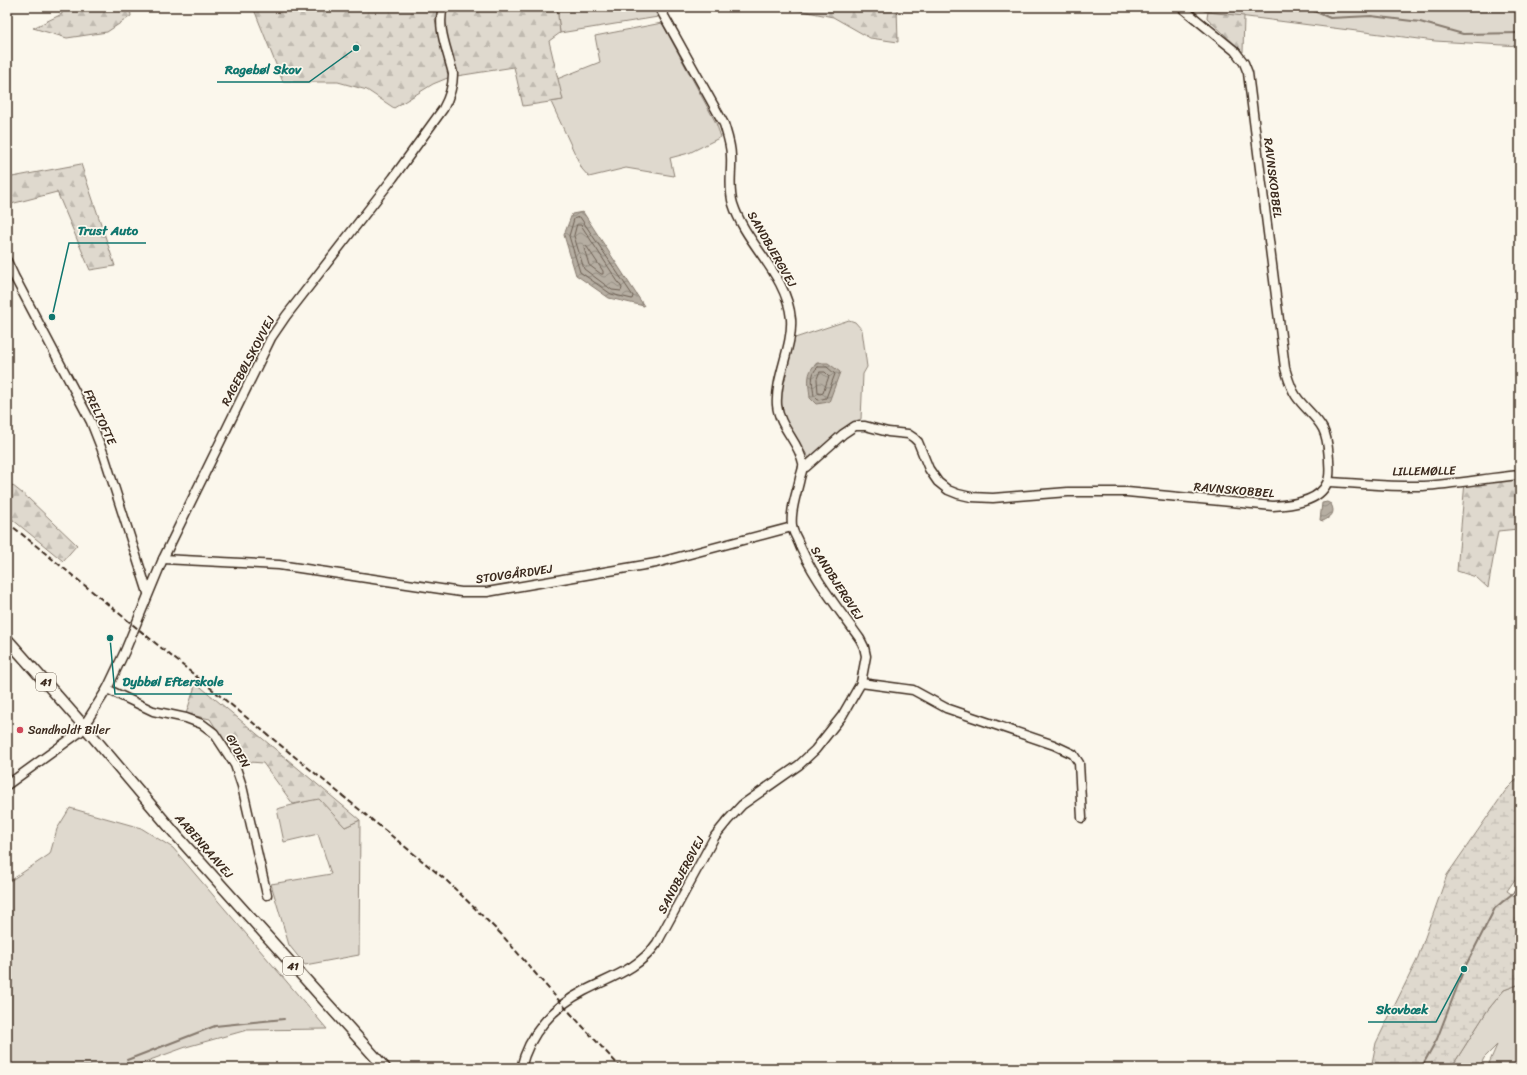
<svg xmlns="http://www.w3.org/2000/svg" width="1527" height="1075" viewBox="0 0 1527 1075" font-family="Sriracha,sans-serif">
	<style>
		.grass { fill: #dfd9ce; stroke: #8d8276 }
		.forest { fill: url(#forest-firs); stroke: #8d8276 }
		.wetland { fill: url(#wetland-marsh); stroke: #8d8276 }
		.water { fill: url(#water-waves); stroke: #85796d }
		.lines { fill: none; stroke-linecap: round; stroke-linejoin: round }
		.shore { stroke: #6c5f53; stroke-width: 1 }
		.stream { stroke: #85796d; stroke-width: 2 }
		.minor-casing { stroke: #3b2a1e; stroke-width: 11 }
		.major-casing { stroke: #3b2a1e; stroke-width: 13 }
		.minor { stroke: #fbf7ec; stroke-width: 8 }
		.major { stroke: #fbf7ec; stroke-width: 10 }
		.rail { stroke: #3b2a1e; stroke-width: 2; stroke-dasharray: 6 3; stroke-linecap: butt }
		.poi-dot { fill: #d1495b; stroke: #fbf7ec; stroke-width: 1.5 }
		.labels { text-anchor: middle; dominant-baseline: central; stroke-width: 3.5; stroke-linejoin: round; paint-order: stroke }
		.shield { fill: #fbf7ec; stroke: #75685c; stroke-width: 1 }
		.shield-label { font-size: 11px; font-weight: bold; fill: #3b2a1e }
		.street-label { font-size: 12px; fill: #3b2a1e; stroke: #fbf7ec }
		.poi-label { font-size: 12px; fill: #3b2a1e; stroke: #fbf7ec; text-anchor: start }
		.leader { fill: none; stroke: #0f766e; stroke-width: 1.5 }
		.callout-dot { fill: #0f766e; stroke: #fbf7ec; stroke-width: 1.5 }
		.callout-label { font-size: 13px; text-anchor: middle; font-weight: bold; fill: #0f766e; stroke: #fbf7ec; stroke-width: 3.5; stroke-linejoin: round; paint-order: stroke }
	</style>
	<defs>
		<pattern id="forest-firs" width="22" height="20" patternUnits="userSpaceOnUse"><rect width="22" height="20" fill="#dfd9ce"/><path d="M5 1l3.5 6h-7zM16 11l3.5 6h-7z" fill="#c0bab0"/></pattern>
		<pattern id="wetland-marsh" width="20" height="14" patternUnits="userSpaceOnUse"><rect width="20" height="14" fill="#dfd9ce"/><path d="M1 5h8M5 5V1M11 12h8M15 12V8" fill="none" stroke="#c0bab0"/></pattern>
		<pattern id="water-waves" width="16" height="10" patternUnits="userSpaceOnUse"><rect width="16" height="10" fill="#b6aea2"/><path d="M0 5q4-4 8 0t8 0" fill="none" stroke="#958e83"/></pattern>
	</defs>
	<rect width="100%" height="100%" fill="#fbf7ec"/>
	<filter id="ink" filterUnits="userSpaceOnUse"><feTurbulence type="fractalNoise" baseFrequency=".025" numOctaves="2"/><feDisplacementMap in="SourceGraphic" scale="8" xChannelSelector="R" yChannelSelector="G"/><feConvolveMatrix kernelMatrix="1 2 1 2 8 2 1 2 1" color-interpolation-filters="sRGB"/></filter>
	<g filter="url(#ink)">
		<g class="grass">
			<polygon points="557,7 653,7 658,17 560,33"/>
			<polygon points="1190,7 1520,7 1520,46 1435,41 1208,12"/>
			<polygon points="662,23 716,123 721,137 689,153 670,158 674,176 626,168 589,177 582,169 551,102 562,100 557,79 600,62 595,36"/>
			<path d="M849,320l6,2 7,8 5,37 -4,7 -2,45 -10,4 -42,35c-6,-10 -24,-34 -26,-43 -7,-26 4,-53 12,-77z"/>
			<polygon points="319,798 345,827 360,820 359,955 305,965 289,945 271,884 331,874 318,834 284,842 277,809"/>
			<polygon points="70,808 141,828 173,848 327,1029 247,1030 186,1047 128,1068 7,1068 7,883 50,854 57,829"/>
			<polygon points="1520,984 1520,1068 1487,1068 1497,1045 1484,1058 1479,1068 1451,1068 1487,1011 1504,990"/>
		</g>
		<g class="forest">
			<polygon points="61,7 130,7 131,16 107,32 67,38 33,28 62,14"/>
			<polygon points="253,7 440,7 435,19 450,77 433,84 394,108 367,90 338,82 283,82"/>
			<polygon points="449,7 557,7 560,33 549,41 563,100 523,106 514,67 457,76 444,28 444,12"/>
			<polygon points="782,7 897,7 898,42 870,38 833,17"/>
			<polygon points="1208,12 1244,16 1243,52 1207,18"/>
			<polygon points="81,164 115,266 90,270 57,192 7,205 7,178"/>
			<polygon points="1520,477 1520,519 1518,529 1498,531 1488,588 1476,577 1457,571 1465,482"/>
			<polygon points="7,481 28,498 77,545 63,561 7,515"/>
			<polygon points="196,683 360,820 345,827 319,799 293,804 263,763 237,761 210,719 186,714"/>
		</g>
		<polygon class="wetland" points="1520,779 1520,872 1507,891 1520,900 1520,984 1504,990 1487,1011 1451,1068 1371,1068 1376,1043 1417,960 1447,875 1506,790 1516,780"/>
		<g class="water">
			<polygon points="583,212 644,306 609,298 576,275 564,235 572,214"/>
			<path d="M817,363h11l12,9 -11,30 -13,2 -6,-6c-1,-13 -5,-26 7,-35z"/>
			<path d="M1327,502l4,2c5,9 0,13 -8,17l-3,-1 2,-17z"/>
		</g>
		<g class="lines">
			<g class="shore">
				<polygon points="580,217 633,296 632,299 611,294 580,272 569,236 574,219"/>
				<polygon points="577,225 581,225 622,288 621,291 612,290 584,269 574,236"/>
				<polygon points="585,246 587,247 603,271 603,274 601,274 589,265 584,248"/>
				<path d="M818,367h9l8,7 -9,24 -8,2 -4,-4c-1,-9 -5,-23 4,-29z"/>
				<polygon points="820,372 825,372 829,376 823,393 820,394 818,393 817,379"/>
			</g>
			<g class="stream">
				<polyline points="1305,7 1330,18 1371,16 1420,22 1463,34 1520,33"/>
				<polyline points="127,1060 215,1026 284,1019"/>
				<polyline points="44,1068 56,1066 97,1067"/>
				<polyline points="1421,1068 1437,1039 1464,969 1495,908 1518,889"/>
			</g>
			<defs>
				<g id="minor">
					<polyline points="7,261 14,276 91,422 104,455 148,593"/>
					<path d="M803,468l3,-1 37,-33 12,-8h10l23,6 20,2 6,4 4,4 11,27 9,13 10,8 10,4 13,3 22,1 75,-6h59l146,14c18,-1 46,-4 54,-23 4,-7 2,-16 2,-24 -1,-10 -1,-20 -6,-30 -6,-12 -19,-21 -27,-33 -6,-9 -8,-18 -11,-28l-37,-295 -4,-10 -9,-12 -54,-44"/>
					<path d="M1328,482c30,1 64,5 95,4 32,-2 64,-8 97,-11"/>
					<polyline points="163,559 279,565 461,592 487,592 656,563 792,527"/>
					<polyline points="861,683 913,690 946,708 1054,745 1073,754 1079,763 1082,818"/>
					<polyline points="107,689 153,711 186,718 202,724 214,733 235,765 242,786 267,895"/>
					<path d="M7,785l73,-53 27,-43 18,-38 38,-92 108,-221 15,-22 107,-138 50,-69c6,-11 10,-22 10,-35 -1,-5 -3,-11 -4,-15 -5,-18 -11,-34 -6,-52"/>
					<path d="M521,1068c8,-34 32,-61 63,-77 27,-14 55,-22 73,-48l58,-107 13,-16 14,-15 57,-40 16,-15 27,-34 19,-33 5,-27 -2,-9 -4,-8c-22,-31 -49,-64 -63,-100 -2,-4 -5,-9 -5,-14 -2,-15 5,-32 8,-47 1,-5 4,-10 3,-15 -4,-21 -24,-36 -26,-58 -2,-27 16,-59 14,-86 -4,-45 -45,-74 -58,-115 -5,-16 -1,-32 -2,-48 0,-11 -4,-22 -7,-32l-65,-117"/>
				</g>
				<polyline id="major" points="7,639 84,726 177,836 385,1068"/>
			</defs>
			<use href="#minor" class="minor-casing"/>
			<use href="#major" class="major-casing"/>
			<use href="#minor" class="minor"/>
			<use href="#major" class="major"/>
			<polyline class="rail" points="7,522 447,881 502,935 562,1004 621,1068"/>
		</g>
	</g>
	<circle class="poi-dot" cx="20" cy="730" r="4"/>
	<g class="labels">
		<g class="shield">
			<rect x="36" y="673" width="20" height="18" rx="3"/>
			<rect x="283" y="957" width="20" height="18" rx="3"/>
		</g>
		<g class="shield-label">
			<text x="46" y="682">41</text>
			<text x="293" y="966">41</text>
		</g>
		<g class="street-label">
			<text transform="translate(1273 178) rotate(83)">RAVNSKOBBEL</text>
			<text transform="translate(772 249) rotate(60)">SANDBJERGVEJ</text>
			<text transform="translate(248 361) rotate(-62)">RAGEBØLSKOVVEJ</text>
			<text transform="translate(100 417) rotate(65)">FRELTOFTE</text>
			<text transform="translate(1424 471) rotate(-1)">LILLEMØLLE</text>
			<text transform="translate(1234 490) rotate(5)">RAVNSKOBBEL</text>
			<text transform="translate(514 574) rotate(-8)">STOVGÅRDVEJ</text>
			<text transform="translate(837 583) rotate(57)">SANDBJERGVEJ</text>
			<text transform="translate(238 751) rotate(61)">GYDEN</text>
			<text transform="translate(204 846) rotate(49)">AABENRAAVEJ</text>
			<text transform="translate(681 875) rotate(-62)">SANDBJERGVEJ</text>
		</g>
		<g class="poi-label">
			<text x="28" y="730">Sandholdt Biler</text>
		</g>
	</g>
	<path class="leader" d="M356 48L309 82H217M52 317L69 243H146M110 638L115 694H232M1464 969L1436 1022H1368"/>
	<g class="callout-dot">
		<circle cx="356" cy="48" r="4"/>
		<circle cx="52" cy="317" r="4"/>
		<circle cx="110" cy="638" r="4"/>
		<circle cx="1464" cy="969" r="4"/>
	</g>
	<g class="callout-label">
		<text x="263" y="74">Ragebøl Skov</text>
		<text x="108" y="235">Trust Auto</text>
		<text x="173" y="686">Dybbøl Efterskole</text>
		<text x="1402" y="1014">Skovbæk</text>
	</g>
	<rect width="1527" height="1075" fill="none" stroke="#fbf7ec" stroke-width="24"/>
	<rect x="12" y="12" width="1503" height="1051" fill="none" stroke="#3b2a1e" stroke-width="1.5" filter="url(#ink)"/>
</svg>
